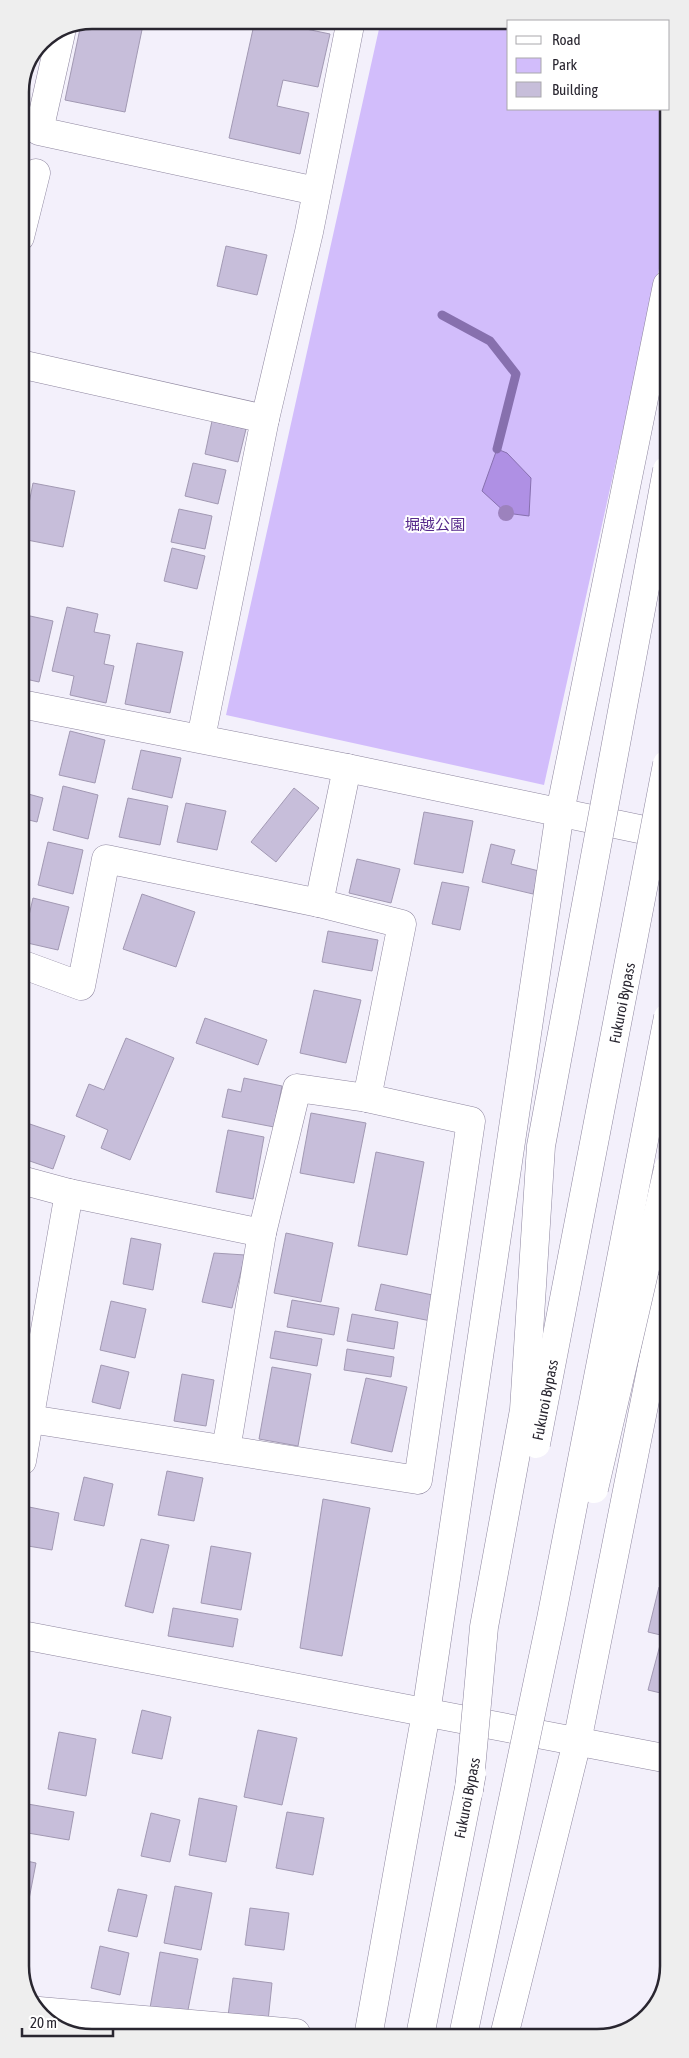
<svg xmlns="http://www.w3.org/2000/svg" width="689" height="2058" viewBox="0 0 689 2058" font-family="'Asap Condensed','Noto Sans JP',sans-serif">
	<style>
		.green { fill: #d2bdfb }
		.water { fill: #af90e4; stroke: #8770ae }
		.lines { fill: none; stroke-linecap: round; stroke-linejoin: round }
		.stream { stroke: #8770ae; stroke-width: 9 }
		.building { fill: #c7beda; stroke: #a299b3 }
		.minor-casing { stroke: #8e869f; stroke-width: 29 }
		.minor { stroke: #fff; stroke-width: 28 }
		.highway-bridge-casing { stroke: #8e869f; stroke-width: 29; stroke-linecap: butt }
		.highway-bridge { stroke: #fff; stroke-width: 28 }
		.tree { fill: #9c82bd }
		.labels { text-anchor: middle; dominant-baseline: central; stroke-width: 4; stroke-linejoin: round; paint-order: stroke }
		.park-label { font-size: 15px; fill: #55288a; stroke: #fff }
		.street-label { font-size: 15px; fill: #292630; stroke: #fff }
		.rim { fill: none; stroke: #292630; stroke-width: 2.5 }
	</style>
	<rect width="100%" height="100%" fill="#f3f0fb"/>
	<polygon class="green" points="381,20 602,20 605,21 508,21 508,109 667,109 667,233 544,785 226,715"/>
	<polygon class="water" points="497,449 507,453 531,478 529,516 506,513 482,491"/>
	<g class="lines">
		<polyline class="stream" points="442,315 490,341 516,374 497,449"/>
	</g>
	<g class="building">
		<polygon points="92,20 144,20 125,112 65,100 81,24"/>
		<polygon points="255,20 308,20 306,29 330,34 318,87 283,80 277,106 309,113 300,154 229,138"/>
		<polygon points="226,246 267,255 257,295 217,286"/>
		<polygon points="212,421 246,429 238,462 205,454"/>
		<polygon points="193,463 226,470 218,504 185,496"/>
		<polygon points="33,483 75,491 63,547 22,539"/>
		<polygon points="179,509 212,516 205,549 171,542"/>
		<polygon points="172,548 205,556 197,589 164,581"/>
		<polygon points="67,607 98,614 94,632 110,635 104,664 114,666 106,703 70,695 74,676 52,671"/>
		<polygon points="21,614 53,621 39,682 21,678"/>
		<polygon points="137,643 183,652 170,713 125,704"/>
		<polygon points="70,731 105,740 95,783 59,775"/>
		<polygon points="141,750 181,758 172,798 132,789"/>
		<polygon points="63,786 98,795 88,839 53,830"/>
		<polygon points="294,788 319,808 276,862 251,842"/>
		<polygon points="21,792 43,798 37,822 21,818"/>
		<polygon points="128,798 168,806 160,845 119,837"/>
		<polygon points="186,803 226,811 217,850 177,842"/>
		<polygon points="424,812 473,821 463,873 414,864"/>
		<polygon points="48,842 83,850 73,894 38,885"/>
		<polygon points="491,844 515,850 511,864 539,871 533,894 482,882"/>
		<polygon points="357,859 400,869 391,903 349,893"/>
		<polygon points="442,882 469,887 460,930 432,924"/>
		<polygon points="142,894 195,912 176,967 123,949"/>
		<polygon points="33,898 69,907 58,950 23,942"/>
		<polygon points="328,931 378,940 372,971 322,962"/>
		<polygon points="314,990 361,1000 346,1063 300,1053"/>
		<polygon points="205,1018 267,1040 258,1065 196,1043"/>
		<polygon points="126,1038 174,1058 130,1160 101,1148 108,1130 76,1116 89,1084 104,1090"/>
		<polygon points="244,1078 282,1086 274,1127 222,1117 228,1089 241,1092"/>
		<polygon points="311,1113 366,1123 354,1183 300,1173"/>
		<polygon points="21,1121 65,1136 53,1169 21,1158"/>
		<polygon points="228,1130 264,1137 253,1199 216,1192"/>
		<polygon points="376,1152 424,1162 407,1255 358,1246"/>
		<polygon points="286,1233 333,1243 321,1302 274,1293"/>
		<polygon points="131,1238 161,1244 153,1290 123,1284"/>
		<polygon points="214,1253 245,1255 232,1308 202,1302"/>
		<polygon points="381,1284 437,1296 431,1321 375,1310"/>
		<polygon points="292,1300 339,1308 334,1335 287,1327"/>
		<polygon points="111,1301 146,1309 135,1358 100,1350"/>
		<polygon points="352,1314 398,1322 394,1349 347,1341"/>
		<polygon points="275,1331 322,1339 317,1366 270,1358"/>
		<polygon points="347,1349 394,1357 391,1377 344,1370"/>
		<polygon points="101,1365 129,1372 120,1409 92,1402"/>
		<polygon points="272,1367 311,1374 298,1446 259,1439"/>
		<polygon points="182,1374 214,1380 206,1426 174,1421"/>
		<polygon points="366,1378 407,1387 392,1452 351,1443"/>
		<polygon points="167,1471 203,1478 194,1521 158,1515"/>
		<polygon points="84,1477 113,1484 104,1526 74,1520"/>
		<polygon points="323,1499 370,1508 342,1656 300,1648"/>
		<polygon points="29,1507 59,1513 52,1550 22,1545"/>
		<polygon points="141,1539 169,1545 153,1613 125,1606"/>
		<polygon points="211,1546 251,1553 241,1610 201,1603"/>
		<polygon points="659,1587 669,1589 669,1637 648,1632"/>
		<polygon points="173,1608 238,1619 233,1647 168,1636"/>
		<polygon points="660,1645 669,1647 669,1695 648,1690"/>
		<polygon points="142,1710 171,1717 162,1759 132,1753"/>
		<polygon points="258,1730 297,1738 282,1805 244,1797"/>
		<polygon points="59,1732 96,1739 86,1796 48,1789"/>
		<polygon points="199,1798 237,1806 226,1862 189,1855"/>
		<polygon points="22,1803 74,1812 69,1840 22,1832"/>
		<polygon points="287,1812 324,1818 313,1875 276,1868"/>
		<polygon points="151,1813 180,1820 170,1862 141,1856"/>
		<polygon points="22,1860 36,1863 25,1920 22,1919"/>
		<polygon points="175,1886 212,1893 201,1950 164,1943"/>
		<polygon points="118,1889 147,1895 137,1937 108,1931"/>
		<polygon points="250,1908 289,1913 284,1950 245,1945"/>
		<polygon points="100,1946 129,1953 120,1995 91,1988"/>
		<polygon points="160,1952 198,1959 187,2015 150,2008"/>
		<polygon points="233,1978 272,1983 268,2021 228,2016"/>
	</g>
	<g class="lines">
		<defs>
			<g id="minor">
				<polyline points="61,33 39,131 316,191"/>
				<polyline points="20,237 36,173"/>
				<polyline points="20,364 265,419"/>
				<polyline points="21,704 347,768 668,835"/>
				<polyline points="201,738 265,419 309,232 351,20"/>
				<polyline points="319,903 347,768"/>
				<polyline points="21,964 81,986 106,859 319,903 402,924 367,1098"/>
				<polyline points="21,1180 69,1193 262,1233"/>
				<polyline points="30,1419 418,1480 471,1121 367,1098 297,1088 262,1233 226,1450"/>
				<polyline points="22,1461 69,1193"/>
				<polyline points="22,1635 669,1759"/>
				<polyline points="39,2011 296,2033"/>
				<polyline points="504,2036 577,1742 668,1285"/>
				<polyline points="368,2037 426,1713 560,812 667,285"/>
			</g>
		</defs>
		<use href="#minor" class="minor-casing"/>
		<use href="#minor" class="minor"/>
		<defs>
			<g id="highway-bridge">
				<polyline points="536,1444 667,764"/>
				<polyline points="594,1489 668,1169"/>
				<polyline points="469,1791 484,1627 524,1410 541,1146 667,470"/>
				<polyline points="420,2036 472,1773"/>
				<polyline points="463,2036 551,1619 668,1017"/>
			</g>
		</defs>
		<use href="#highway-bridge" class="highway-bridge-casing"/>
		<use href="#highway-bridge" class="highway-bridge"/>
	</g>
	<circle class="tree" cx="506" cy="513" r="8"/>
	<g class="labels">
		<g class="park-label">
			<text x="435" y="524">堀越公園</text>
		</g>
		<g class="street-label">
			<text transform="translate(622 1003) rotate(-79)">Fukuroi Bypass</text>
			<text transform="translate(545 1400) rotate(-79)">Fukuroi Bypass</text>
			<text transform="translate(467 1798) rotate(-79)">Fukuroi Bypass</text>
		</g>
	</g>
	<path d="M0 0H689V2058H0ZM92 29H597A63 63 0 0 1 660 92V1966A63 63 0 0 1 597 2029H92A63 63 0 0 1 29 1966V92A63 63 0 0 1 92 29Z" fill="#eee" fill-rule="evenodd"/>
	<path class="rim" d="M92 29H597A63 63 0 0 1 660 92V1966A63 63 0 0 1 597 2029H92A63 63 0 0 1 29 1966V92A63 63 0 0 1 92 29Z"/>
	<rect x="507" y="20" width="162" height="90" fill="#ffffff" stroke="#a9a8ac"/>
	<rect x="516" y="36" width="25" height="8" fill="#ffffff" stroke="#a9a8ac"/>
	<text x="552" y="45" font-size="15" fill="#292630">Road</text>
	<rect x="516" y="58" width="25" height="15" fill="#d2bdfb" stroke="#a9a8ac"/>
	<text x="552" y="70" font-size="15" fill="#292630">Park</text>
	<rect x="516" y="82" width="25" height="15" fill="#c7beda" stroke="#a9a8ac"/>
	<text x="552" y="95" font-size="15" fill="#292630">Building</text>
	<path d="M22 2028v8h91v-8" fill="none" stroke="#292630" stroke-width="2.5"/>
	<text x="30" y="2028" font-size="15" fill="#292630" stroke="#ffffff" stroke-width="4" paint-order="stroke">20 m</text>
</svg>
